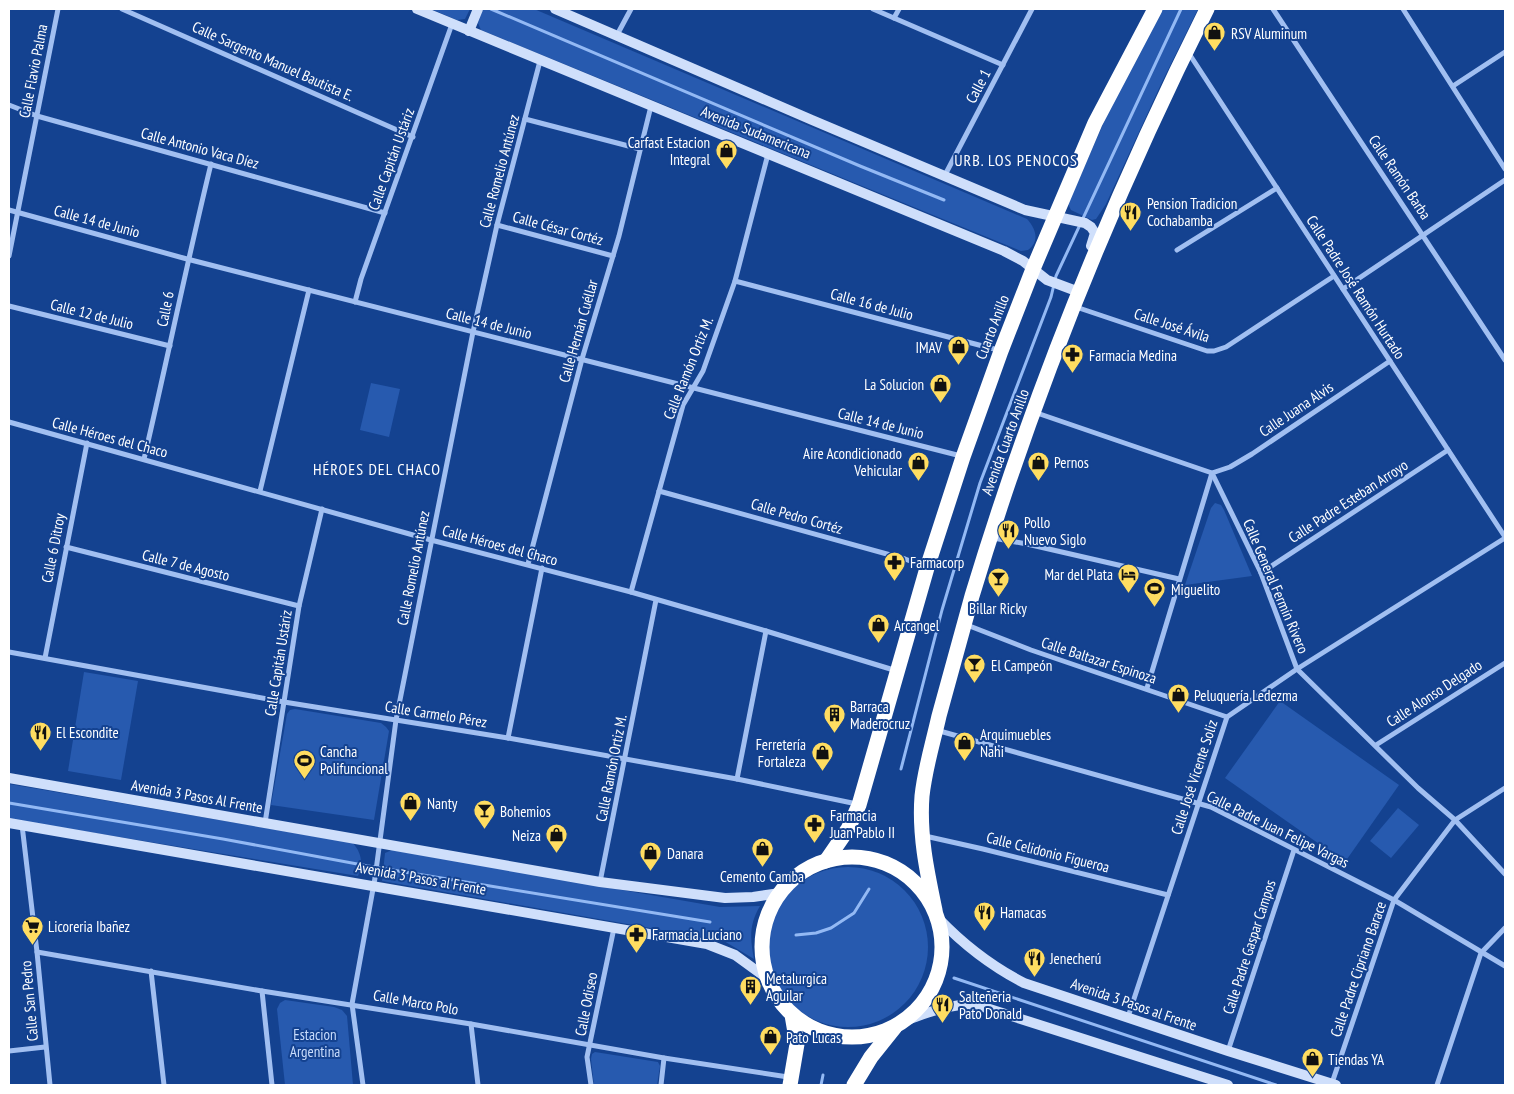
<svg xmlns="http://www.w3.org/2000/svg" width="1514" height="1094" viewBox="0 0 1514 1094" font-family="'PT Sans Narrow',sans-serif">
	<style>
		.green { fill: #275aaf }
		.lines { fill: none; stroke-linecap: round; stroke-linejoin: round }
		.stream { stroke: #93b9f4; stroke-width: 3 }
		.street { stroke: #a1bff1; stroke-width: 5 }
		.secondary { stroke: #cfdffb; stroke-width: 10 }
		.highway { stroke: #fff; stroke-width: 15 }
		.labels { text-anchor: middle; dominant-baseline: central; stroke-width: 4; stroke-linejoin: round; paint-order: stroke }
		.poi-label { font-size: 15px; fill: #fff; stroke: #144290; text-anchor: start }
		.street-label { font-size: 15px; fill: #fff; stroke: #144290 }
		.park-label { font-size: 15px; fill: #c8dcfc; stroke: #144290 }
		.neighbourhood-label { font-size: 16px; letter-spacing: 1px; fill: #fff; stroke: #144290 }
	</style>
	<rect width="100%" height="100%" fill="#144290"/>
	<g class="green">
		<polygon points="431,9 470,9 465,19 457,20"/>
		<path d="M483,9h51l493,210c9,10 13,22 1,31l-7,1 -540,-221 -3,-7z"/>
		<polygon points="1159,9 1198,9 1161,84 1106,204 1096,219 1092,220 1071,210 1068,204 1119,88"/>
		<polygon points="371,383 400,389 389,437 360,430"/>
		<polygon points="1215,503 1221,505 1224,510 1252,576 1185,585 1211,508"/>
		<polygon points="84,672 138,681 121,780 68,771"/>
		<polygon points="1280,701 1399,785 1345,862 1225,778"/>
		<polygon points="295,709 381,723 386,727 389,731 374,820 271,805 287,714 290,710"/>
		<path d="M9,784l344,59c9,11 10,20 5,33l-349,-57z"/>
		<polygon points="1398,808 1419,825 1391,858 1370,841"/>
		<path d="M392,850l328,57 40,-1c-11,19 -10,32 -6,53l-30,-18 -342,-60 3,-28z"/>
		<circle cx="848" cy="947" r="80"/>
		<polygon points="285,1000 334,1007 342,1010 347,1016 353,1085 285,1085 277,1009 280,1003"/>
		<polygon points="595,1052 658,1062 660,1066 657,1085 594,1085 591,1059 592,1054"/>
	</g>
	<g class="lines">
		<g class="stream">
			<polyline points="491,9 860,166 944,200"/>
			<polyline points="901,769 942,610 980,483 1051,297 1056,276 1181,9"/>
			<polyline points="9,803 223,839 368,866 710,922"/>
			<polyline points="796,935 816,933 831,928 854,913 869,889"/>
			<polyline points="954,978 1276,1085"/>
			<polyline points="821,1085 823,1075"/>
		</g>
		<g class="street">
			<polyline points="122,9 413,137"/>
			<polyline points="873,9 1003,65"/>
			<polyline points="1273,9 1505,360"/>
			<polyline points="1403,9 1505,169"/>
			<polyline points="894,18 899,9"/>
			<polyline points="617,35 631,9"/>
			<polyline points="1188,52 1505,537"/>
			<polyline points="1453,86 1505,52"/>
			<polyline points="9,105 37,116 385,213"/>
			<polyline points="525,119 640,149"/>
			<polyline points="945,175 1032,9"/>
			<polyline points="9,210 187,259 961,456"/>
			<polyline points="497,225 613,256"/>
			<polyline points="1177,250 1277,188"/>
			<polyline points="9,256 58,9"/>
			<polyline points="735,281 998,350"/>
			<polyline points="1343,289 1505,180"/>
			<polyline points="355,302 361,279 452,24"/>
			<polyline points="9,306 170,346"/>
			<polyline points="1076,307 1207,351 1214,351 1226,347 1334,276"/>
			<polyline points="1034,412 1212,473 1261,573 1297,669 1418,788 1455,820 1505,874"/>
			<polyline points="9,422 431,540 631,592 766,631 897,671"/>
			<path d="M144,459c23,-98 43,-197 67,-295"/>
			<polyline points="260,491 309,290"/>
			<polyline points="659,491 905,559 926,567"/>
			<polyline points="993,538 1027,544 1179,579"/>
			<polyline points="66,547 299,606"/>
			<polyline points="528,564 582,359 619,236 651,106"/>
			<polyline points="1261,573 1448,450"/>
			<polyline points="631,592 683,405 703,371 735,281 768,154"/>
			<polyline points="967,625 1031,650 1227,717"/>
			<polyline points="9,652 284,702 508,738 737,779 857,804"/>
			<polyline points="45,658 87,443"/>
			<polyline points="1147,688 1212,473 1230,467 1252,454 1390,361"/>
			<polyline points="936,730 1211,807 1394,900 1505,966"/>
			<polyline points="508,738 542,568"/>
			<polyline points="1376,745 1505,663"/>
			<polyline points="737,779 766,631"/>
			<polyline points="265,823 299,606 322,509"/>
			<polyline points="22,825 37,952 50,1085"/>
			<polyline points="925,836 983,849 1168,895"/>
			<polyline points="600,882 656,600"/>
			<polyline points="37,952 262,991 471,1024 664,1058 788,1077"/>
			<polyline points="151,971 164,1085"/>
			<polyline points="262,991 272,1085"/>
			<polyline points="1128,1017 1227,717 1297,669 1505,538"/>
			<polyline points="471,1024 478,1085"/>
			<polyline points="9,1051 45,1047"/>
			<polyline points="1228,1051 1294,850"/>
			<polyline points="1332,1083 1394,900 1455,820 1505,788"/>
			<polyline points="363,1085 352,1004 375,878 396,720 473,332 497,225 540,61"/>
			<polyline points="591,1085 587,1057 614,928"/>
			<polyline points="661,1085 664,1058"/>
			<polyline points="1437,1085 1481,953 1505,928"/>
		</g>
		<g class="secondary">
			<polyline points="417,9 1004,251 1023,261 1047,280 1079,292"/>
			<polyline points="555,9 812,120 1025,210 1085,223 1091,227 1095,233 1091,246"/>
			<polyline points="469,31 478,9"/>
			<polyline points="9,778 600,882 725,898 753,897 780,893"/>
			<polyline points="9,823 707,944 735,955 768,979"/>
			<path d="M939,919c25,26 52,47 85,64l204,68 108,34"/>
			<path d="M904,1021c26,-9 45,-18 73,-16l251,80"/>
		</g>
		<g class="highway">
			<circle cx="852" cy="947" r="90"/>
			<polyline points="826,861 848,829 859,805 927,568 963,457 1001,351 1033,269 1095,123 1155,9"/>
			<path d="M935,910c-8,-38 -16,-75 -13,-114 3,-28 11,-53 17,-80 11,-40 22,-80 33,-120 61,-202 141,-399 235,-587"/>
			<polyline points="790,1085 797,1044 792,1015"/>
			<polyline points="854,1085 871,1057 895,1027"/>
		</g>
	</g>
	<defs>
		<symbol id="shop-pin" viewBox="-11 -11 22 30"><path d="M0 17L-7.5 6A9.5 9.5 0 1 1 7.5 6Z" fill="#ffdd61" stroke="#144290"/><path d="M-5-2.5h2.3a2.7 3.5 0 0 1 5.4 0H5L5.5 6h-11ZM-1.5-2.5h3a1.5 2.3 0 0 0-3 0Z" fill="#111"/></symbol>
		<symbol id="restaurant-pin" viewBox="-11 -11 22 30"><path d="M0 17L-7.5 6A9.5 9.5 0 1 1 7.5 6Z" fill="#ffdd61" stroke="#144290"/><path d="M-5-6h1v4h1v-4h1v4h1v-4h1v5L-1.5 .5V6h-2V.5L-5-1ZM5-6V6H3V1.5H1.5Q1.5-4 5-6Z" fill="#111"/></symbol>
		<symbol id="pharmacy-pin" viewBox="-11 -11 22 30"><path d="M0 17L-7.5 6A9.5 9.5 0 1 1 7.5 6Z" fill="#ffdd61" stroke="#144290"/><path d="M-2-6h4v4h4v4h-4v4h-4v-4h-4v-4h4Z" fill="#111"/></symbol>
		<symbol id="hotel-pin" viewBox="-11 -11 22 30"><path d="M0 17L-7.5 6A9.5 9.5 0 1 1 7.5 6Z" fill="#ffdd61" stroke="#144290"/><path d="M-6-4.5h1.5V1H6V5H4.5V3h-9V5H-6ZM-4 0a1.8 1.8 0 1 1 3.6 0ZM.5 0V-2.5h3Q6-2.5 6 0Z" fill="#111"/></symbol>
		<symbol id="bar-pin" viewBox="-11 -11 22 30"><path d="M0 17L-7.5 6A9.5 9.5 0 1 1 7.5 6Z" fill="#ffdd61" stroke="#144290"/><path d="M-6-5H6L.8 .8V4.5H3.5V6h-7V4.5H-.8V.8Z" fill="#111"/></symbol>
		<symbol id="stadium-pin" viewBox="-11 -11 22 30"><path d="M0 17L-7.5 6A9.5 9.5 0 1 1 7.5 6Z" fill="#ffdd61" stroke="#144290"/><path d="M0-5a6.5 5 0 1 0 0 10a6.5 5 0 1 0 0-10ZM-3.5-1.8h7v3.6h-7Z" fill="#111"/></symbol>
		<symbol id="building-pin" viewBox="-11 -11 22 30"><path d="M0 17L-7.5 6A9.5 9.5 0 1 1 7.5 6Z" fill="#ffdd61" stroke="#144290"/><path d="M-4-6H4V6H1V3H-1V6H-4ZM-2.5-4.3h1.7v1.8h-1.7ZM.8-4.3h1.7v1.8H.8ZM-2.5-1h1.7V.8h-1.7ZM.8-1h1.7V.8H.8Z" fill="#111"/></symbol>
		<symbol id="supermarket-pin" viewBox="-11 -11 22 30"><path d="M0 17L-7.5 6A9.5 9.5 0 1 1 7.5 6Z" fill="#ffdd61" stroke="#144290"/><path d="M-6-5.5h2.5l.6 2H6L4.5 2H-2.5L-4.4-4H-6ZM-1.5 3.2a1.3 1.3 0 1 0 .1 0ZM3 3.2a1.3 1.3 0 1 0 .1 0Z" fill="#111"/></symbol>
	</defs>
	<g fill-rule="evenodd">
		<use href="#shop-pin" x="1202" y="20" width="25" height="34"/>
		<use href="#shop-pin" x="714" y="138" width="25" height="34"/>
		<use href="#restaurant-pin" x="1118" y="200" width="25" height="34"/>
		<use href="#shop-pin" x="946" y="334" width="25" height="34"/>
		<use href="#pharmacy-pin" x="1060" y="342" width="25" height="34"/>
		<use href="#shop-pin" x="928" y="372" width="25" height="34"/>
		<use href="#shop-pin" x="906" y="450" width="25" height="34"/>
		<use href="#shop-pin" x="1026" y="450" width="25" height="34"/>
		<use href="#restaurant-pin" x="996" y="518" width="25" height="34"/>
		<use href="#pharmacy-pin" x="882" y="550" width="25" height="34"/>
		<use href="#hotel-pin" x="1116" y="562" width="25" height="34"/>
		<use href="#bar-pin" x="986" y="566" width="25" height="34"/>
		<use href="#stadium-pin" x="1142" y="576" width="25" height="34"/>
		<use href="#shop-pin" x="866" y="612" width="25" height="34"/>
		<use href="#bar-pin" x="962" y="652" width="25" height="34"/>
		<use href="#shop-pin" x="1166" y="682" width="25" height="34"/>
		<use href="#building-pin" x="822" y="702" width="25" height="34"/>
		<use href="#restaurant-pin" x="28" y="720" width="25" height="34"/>
		<use href="#shop-pin" x="952" y="730" width="25" height="34"/>
		<use href="#shop-pin" x="810" y="740" width="25" height="34"/>
		<use href="#stadium-pin" x="292" y="748" width="25" height="34"/>
		<use href="#shop-pin" x="398" y="790" width="25" height="34"/>
		<use href="#bar-pin" x="472" y="798" width="25" height="34"/>
		<use href="#pharmacy-pin" x="802" y="812" width="25" height="34"/>
		<use href="#shop-pin" x="544" y="822" width="25" height="34"/>
		<use href="#shop-pin" x="750" y="836" width="25" height="34"/>
		<use href="#shop-pin" x="638" y="840" width="25" height="34"/>
		<use href="#restaurant-pin" x="972" y="900" width="25" height="34"/>
		<use href="#supermarket-pin" x="20" y="914" width="25" height="34"/>
		<use href="#pharmacy-pin" x="624" y="922" width="25" height="34"/>
		<use href="#restaurant-pin" x="1022" y="946" width="25" height="34"/>
		<use href="#building-pin" x="738" y="974" width="25" height="34"/>
		<use href="#restaurant-pin" x="930" y="992" width="25" height="34"/>
		<use href="#shop-pin" x="758" y="1024" width="25" height="34"/>
		<use href="#shop-pin" x="1300" y="1046" width="25" height="34"/>
	</g>
	<g class="labels">
		<g class="poi-label">
			<text x="1231" y="33">RSV Aluminum</text>
			<text x="710" y="142" text-anchor="end">Carfast Estacion<tspan x="710" dy="17">Integral</tspan></text>
			<text x="1147" y="203">Pension Tradicion<tspan x="1147" dy="17">Cochabamba</tspan></text>
			<text x="942" y="347" text-anchor="end">IMAV</text>
			<text x="1089" y="355">Farmacia Medina</text>
			<text x="924" y="384" text-anchor="end">La Solucion</text>
			<text x="902" y="453" text-anchor="end">Aire Acondicionado<tspan x="902" dy="17">Vehicular</tspan></text>
			<text x="1054" y="462">Pernos</text>
			<text x="1024" y="522">Pollo<tspan x="1024" dy="17">Nuevo Siglo</tspan></text>
			<text x="910" y="562">Farmacorp</text>
			<text x="1113" y="574" text-anchor="end">Mar del Plata</text>
			<text x="1171" y="589">Miguelito</text>
			<text x="998" y="608" text-anchor="middle">Billar Ricky</text>
			<text x="894" y="625">Arcangel</text>
			<text x="991" y="665">El Campeón</text>
			<text x="1194" y="695">Peluquería Ledezma</text>
			<text x="850" y="706">Barraca<tspan x="850" dy="17">Maderocruz</tspan></text>
			<text x="56" y="732">El Escondite</text>
			<text x="980" y="734">Arquimuebles<tspan x="980" dy="17">Nahi</tspan></text>
			<text x="806" y="744" text-anchor="end">Ferretería<tspan x="806" dy="17">Fortaleza</tspan></text>
			<text x="320" y="751">Cancha<tspan x="320" dy="17">Polifuncional</tspan></text>
			<text x="427" y="803">Nanty</text>
			<text x="500" y="811">Bohemios</text>
			<text x="830" y="815">Farmacia<tspan x="830" dy="17">Juan Pablo II</tspan></text>
			<text x="541" y="835" text-anchor="end">Neiza</text>
			<text x="667" y="853">Danara</text>
			<text x="762" y="876" text-anchor="middle">Cemento Camba</text>
			<text x="1000" y="912">Hamacas</text>
			<text x="48" y="926">Licoreria Ibañez</text>
			<text x="652" y="934">Farmacia Luciano</text>
			<text x="1050" y="958">Jenecherú</text>
			<text x="766" y="978">Metalurgica<tspan x="766" dy="17">Aguilar</tspan></text>
			<text x="959" y="996">Salteñeria<tspan x="959" dy="17">Pato Donald</tspan></text>
			<text x="786" y="1037">Pato Lucas</text>
			<text x="1328" y="1059">Tiendas YA</text>
		</g>
		<g class="street-label">
			<text transform="translate(273 61) rotate(24)">Calle Sargento Manuel Bautista E.</text>
			<text transform="translate(33 71) rotate(-79)">Calle Flavio Palma</text>
			<text transform="translate(978 86) rotate(-62)">Calle 1</text>
			<text transform="translate(756 132) rotate(22)">Avenida Sudamericana</text>
			<text transform="translate(200 148) rotate(15)">Calle Antonio Vaca Díez</text>
			<text transform="translate(391 159) rotate(-70)">Calle Capitán Ustáriz</text>
			<text transform="translate(499 171) rotate(-75)">Calle Romelio Antúnez</text>
			<text transform="translate(1400 177) rotate(56)">Calle Ramón Barba</text>
			<text transform="translate(97 221) rotate(15)">Calle 14 de Junio</text>
			<text transform="translate(558 228) rotate(15)">Calle César Cortéz</text>
			<text transform="translate(1356 287) rotate(57)">Calle Padre José Ramón Hurtado</text>
			<text transform="translate(872 304) rotate(15)">Calle 16 de Julio</text>
			<text transform="translate(165 309) rotate(-79)">Calle 6</text>
			<text transform="translate(92 314) rotate(14)">Calle 12 de Julio</text>
			<text transform="translate(489 323) rotate(14)">Calle 14 de Junio</text>
			<text transform="translate(1172 325) rotate(18)">Calle José Ávila</text>
			<text transform="translate(992 327) rotate(-69)">Cuarto Anillo</text>
			<text transform="translate(578 331) rotate(-74)">Calle Hernán Cuéllar</text>
			<text transform="translate(688 368) rotate(-68)">Calle Ramón Ortiz M.</text>
			<text transform="translate(1296 409) rotate(-34)">Calle Juana Alvis</text>
			<text transform="translate(881 423) rotate(14)">Calle 14 de Junio</text>
			<text transform="translate(110 437) rotate(15)">Calle Héroes del Chaco</text>
			<text transform="translate(1005 442) rotate(-70)">Avenida Cuarto Anillo</text>
			<text transform="translate(1348 501) rotate(-33)">Calle Padre Esteban Arroyo</text>
			<text transform="translate(797 516) rotate(16)">Calle Pedro Cortéz</text>
			<text transform="translate(500 545) rotate(15)">Calle Héroes del Chaco</text>
			<text transform="translate(53 548) rotate(-79)">Calle 6 Ditroy</text>
			<text transform="translate(186 565) rotate(14)">Calle 7 de Agosto</text>
			<text transform="translate(413 568) rotate(-79)">Calle Romelio Antúnez</text>
			<text transform="translate(1276 586) rotate(67)">Calle General Fermín Rivero</text>
			<text transform="translate(1099 660) rotate(18)">Calle Baltazar Espinoza</text>
			<text transform="translate(278 663) rotate(-81)">Calle Capitán Ustáriz</text>
			<text transform="translate(1434 693) rotate(-33)">Calle Alonso Delgado</text>
			<text transform="translate(436 714) rotate(9)">Calle Carmelo Pérez</text>
			<text transform="translate(611 768) rotate(-79)">Calle Ramón Ortiz M.</text>
			<text transform="translate(1194 777) rotate(-72)">Calle José Vicente Soliz</text>
			<text transform="translate(197 796) rotate(10)">Avenida 3 Pasos Al Frente</text>
			<text transform="translate(1278 829) rotate(26)">Calle Padre Juan Felipe Vargas</text>
			<text transform="translate(1048 852) rotate(14)">Calle Celidonio Figueroa</text>
			<text transform="translate(421 878) rotate(10)">Avenida 3 Pasos al Frente</text>
			<text transform="translate(1249 947) rotate(-72)">Calle Padre Gaspar Campos</text>
			<text transform="translate(1358 969) rotate(-71)">Calle Padre Cipriano Barace</text>
			<text transform="translate(29 1001) rotate(-95)">Calle San Pedro</text>
			<text transform="translate(416 1002) rotate(10)">Calle Marco Polo</text>
			<text transform="translate(586 1004) rotate(-79)">Calle Odiseo</text>
			<text transform="translate(1134 1004) rotate(19)">Avenida 3 Pasos al Frente</text>
		</g>
		<g class="park-label">
			<text x="315" y="1034">Estacion<tspan x="315" dy="17">Argentina</tspan></text>
		</g>
		<g class="neighbourhood-label">
			<text x="1016" y="160">URB. LOS PENOCOS</text>
			<text x="377" y="469">HÉROES DEL CHACO</text>
		</g>
	</g>
	<rect width="1514" height="1094" fill="none" stroke="#ffffff" stroke-width="20"/>
</svg>
